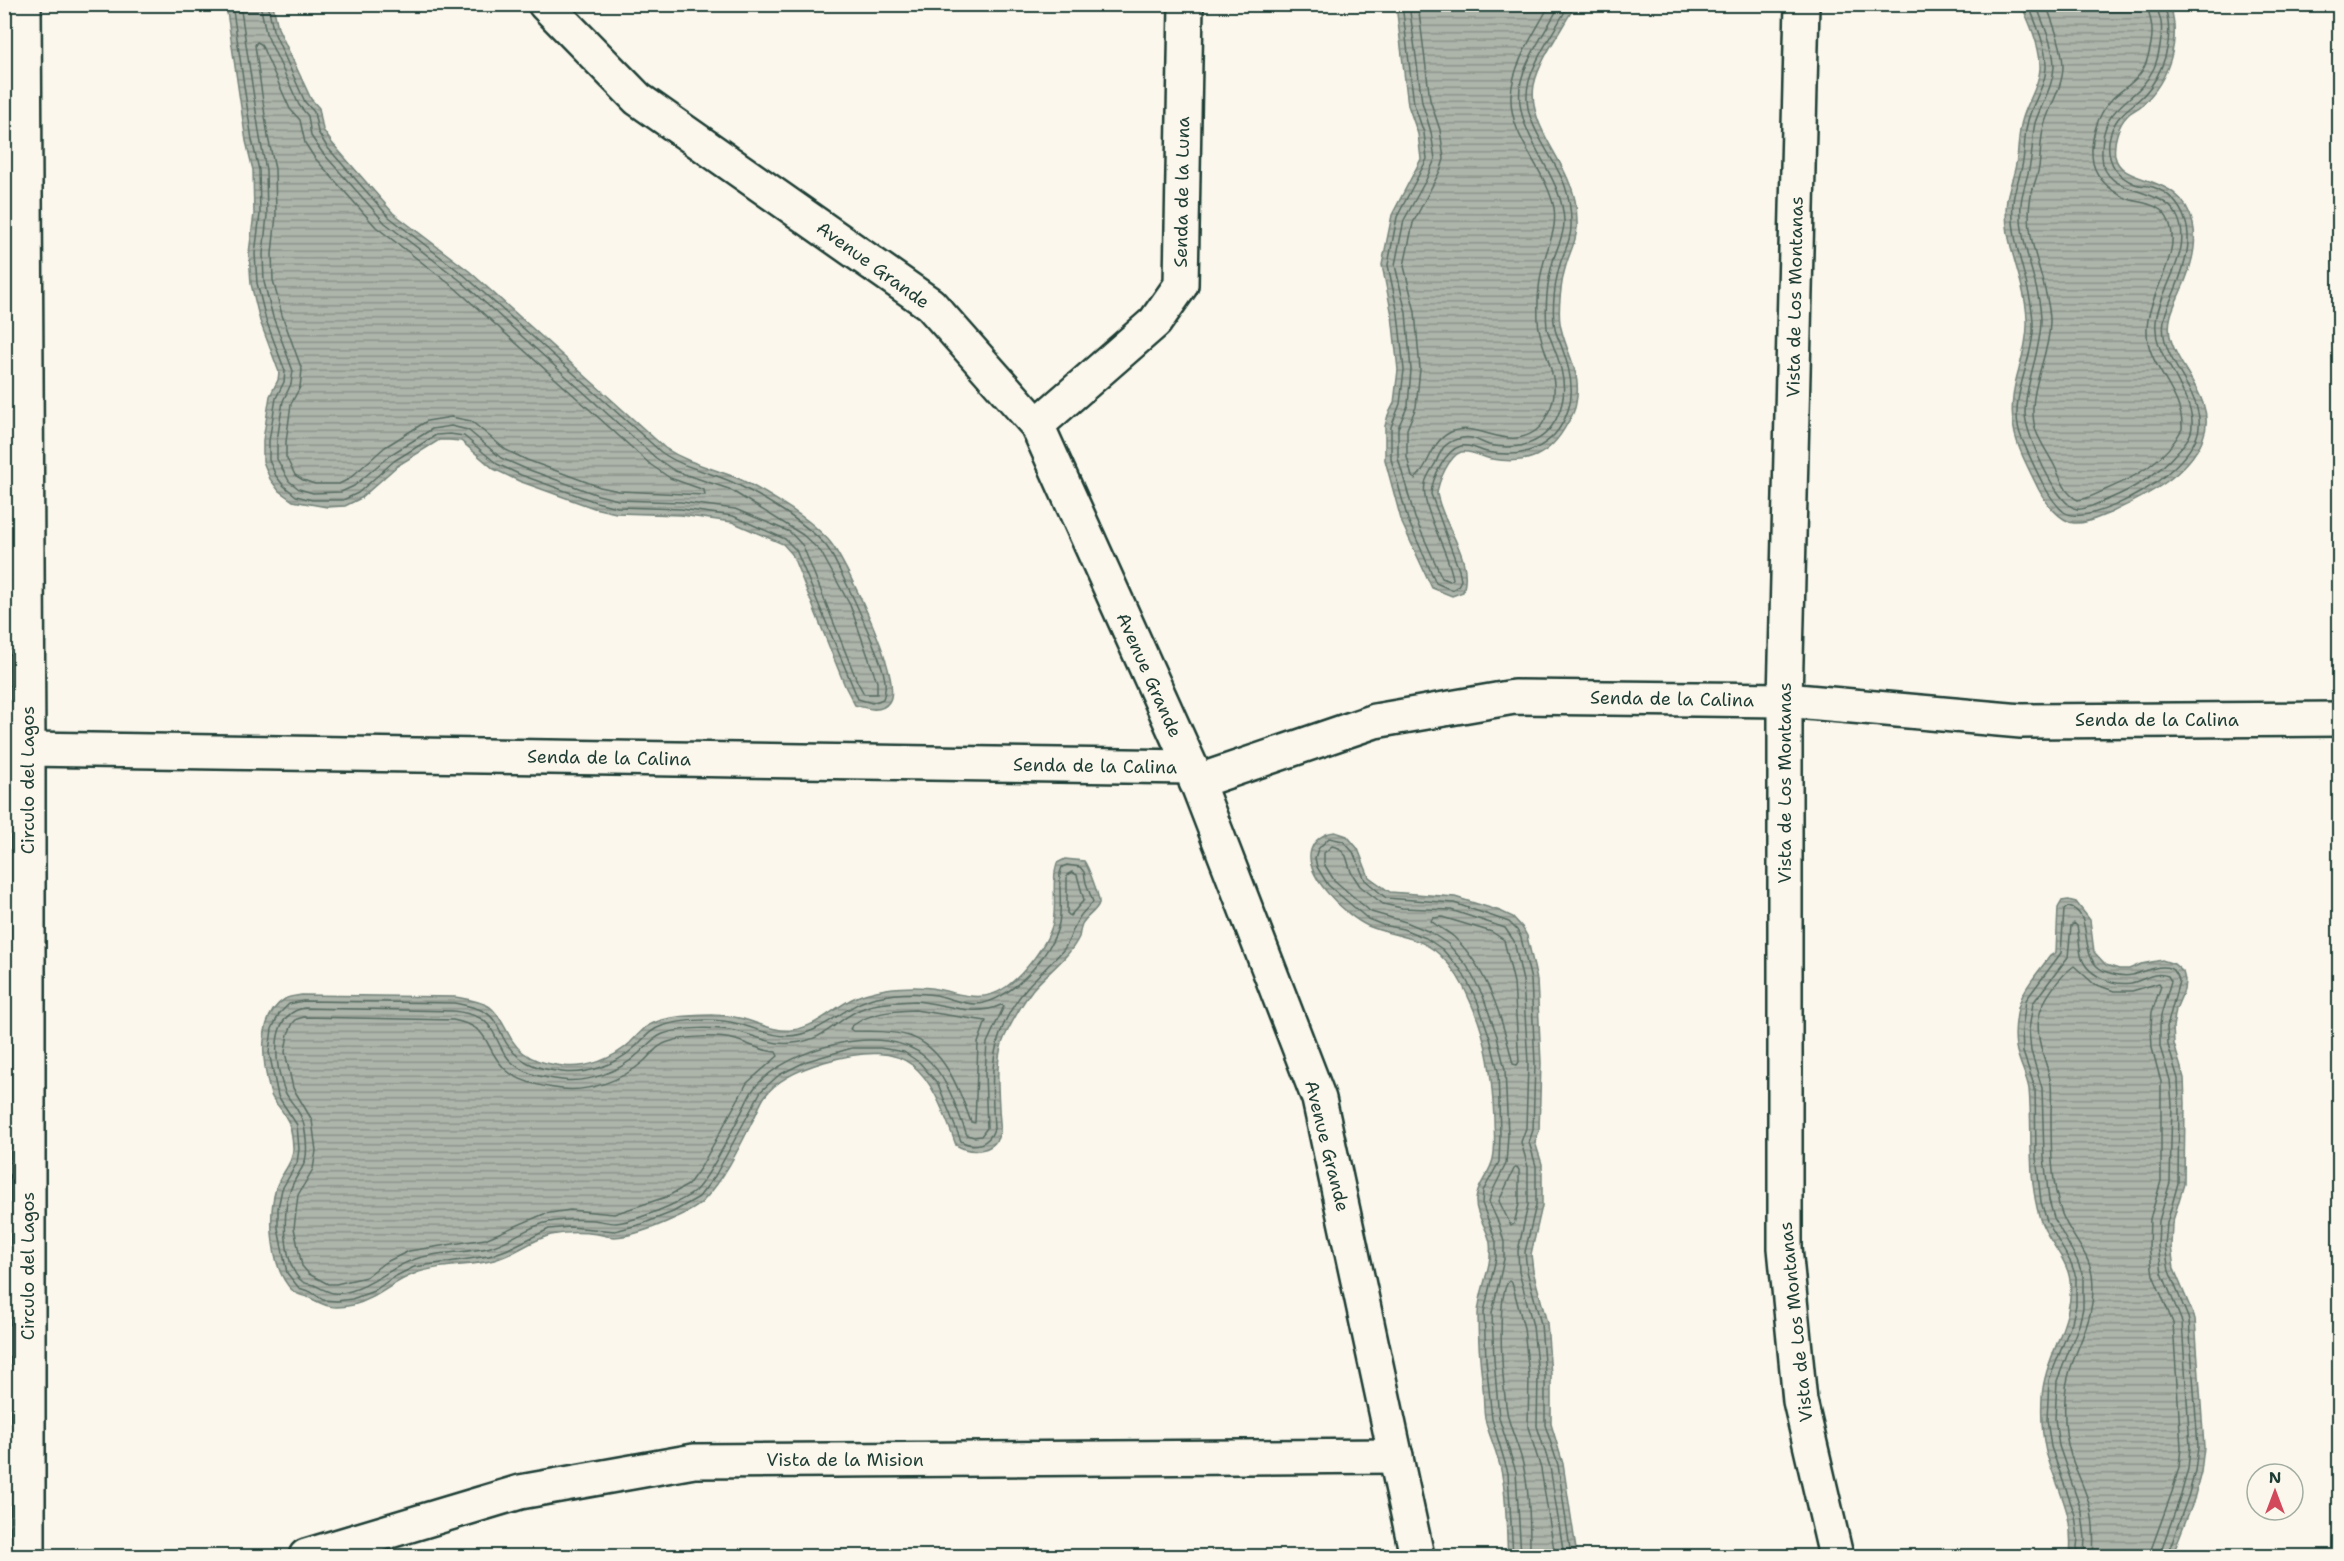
<svg xmlns="http://www.w3.org/2000/svg" width="2344" height="1561" viewBox="0 0 2344 1561" font-family="'Shantell Sans',sans-serif">
	<style>
		.water { fill: url(#water-rules); stroke: #74847b; stroke-width: 1.5 }
		.lines { fill: none; stroke-linecap: round; stroke-linejoin: round }
		.shore { stroke: #586d63; stroke-width: 1.5 }
		.minor-casing { stroke: #1f3d34; stroke-width: 38 }
		.minor { stroke: #fbf7ec; stroke-width: 33 }
		.labels { text-anchor: middle; dominant-baseline: central; stroke-width: 4.5; stroke-linejoin: round; paint-order: stroke }
		.street-label { font-size: 18px; fill: #1f3d34; stroke: #fbf7ec }
	</style>
	<defs>
		<pattern id="water-rules" width="6" height="5" patternUnits="userSpaceOnUse" patternTransform="scale(1.5)"><rect width="6" height="5" fill="#adb4aa"/><path d="M0 2.5h6" fill="none" stroke="#8c948b"/></pattern>
	</defs>
	<rect width="100%" height="100%" fill="#fbf7ec"/>
	<filter id="ink" filterUnits="userSpaceOnUse"><feTurbulence type="fractalNoise" baseFrequency=".0167" numOctaves="2"/><feDisplacementMap in="SourceGraphic" scale="12" xChannelSelector="R" yChannelSelector="G"/><feConvolveMatrix kernelMatrix="1 2 1 2 8 2 1 2 1" color-interpolation-filters="sRGB"/></filter>
	<g filter="url(#ink)">
		<g class="water">
			<path d="M226,5h47l5,23 33,71 8,9 4,22 9,13 61,70 76,58 196,177c21,14 43,19 67,28 19,7 66,36 82,50 6,6 14,12 19,20 15,22 71,135 56,156 -8,12 -24,6 -34,3l-10,-19 -53,-132 -9,-10 -51,-22 -51,-7 -65,-2 -22,-5 -75,-27 -25,-12 -33,-28 -12,-1h-10l-42,26 -36,32 -16,8 -18,1 -34,-6 -14,-10 -9,-12 -7,-18v-21l7,-44 8,-16 1,-8 -19,-51 -9,-37 -2,-31 5,-39 -1,-44 -7,-29z"/>
			<path d="M1396,5h179c-12,23 -36,55 -41,80 -6,36 23,66 35,97 6,12 8,26 8,40 1,16 -7,29 -11,43 -5,16 -9,48 -5,63 6,27 21,45 15,75 -1,8 -5,15 -9,21 -17,32 -40,41 -75,35 -10,-2 -21,-9 -31,-7 -12,4 -23,30 -24,42 6,33 37,63 26,98l-11,4 -20,-8 -30,-65 -17,-63v-34l3,-11 6,-12 4,-33 -6,-55 -10,-50 10,-50 29,-56 -3,-25 -10,-29z"/>
			<path d="M2021,5h149c11,35 0,74 -28,100 -4,4 -11,6 -15,11 -9,9 -14,27 -12,40 6,32 66,14 78,68 5,22 -4,50 -14,71 -6,13 -12,25 -9,41 7,33 48,65 33,102 -15,38 -59,59 -93,75 -11,4 -24,11 -36,10 -14,-2 -28,-20 -35,-33 -20,-41 -34,-63 -23,-110 5,-20 12,-40 11,-60 -1,-41 -26,-79 -20,-121 2,-12 7,-23 9,-35 3,-14 2,-30 6,-43 4,-17 17,-34 18,-52 1,-21 -10,-46 -19,-64z"/>
			<path d="M1335,832l12,4 11,13 11,28 21,15 65,5 45,14 13,6 9,10 5,9 10,44 4,83 -2,68 -4,11 7,22v42l-11,48 2,17 14,52 4,52v49l12,40 14,92h-69c-2,-26 -1,-55 -6,-81 -3,-18 -11,-35 -16,-52 -3,-12 -2,-25 -3,-36 -3,-24 -5,-49 -5,-73 1,-24 15,-48 12,-71 -2,-15 -15,-28 -14,-43 1,-16 14,-26 17,-41 3,-13 1,-28 1,-41 -2,-40 -6,-78 -23,-115 -7,-18 -18,-36 -32,-49 -21,-19 -48,-18 -71,-28 -22,-10 -65,-51 -57,-76 3,-10 13,-17 24,-18z"/>
			<path d="M1065,859l19,2c4,5 16,37 15,42 -2,8 -13,13 -17,21 -2,4 -2,9 -3,13 -10,21 -31,35 -46,52 -11,14 -20,31 -28,47 -10,21 -7,49 -6,72 0,8 2,16 1,23 -4,22 -29,23 -44,14 -28,-77 -44,-108 -132,-83 -20,6 -46,16 -59,34 -5,7 -8,17 -13,26 -13,26 -28,57 -48,78 -6,8 -20,14 -29,18 -17,8 -41,18 -61,19 -5,0 -11,-2 -17,-3 -14,-2 -31,-2 -46,1 -20,5 -37,20 -57,25 -25,7 -56,4 -80,14 -22,8 -37,25 -61,31 -20,4 -26,2 -43,-7 -5,-2 -12,-3 -16,-6 -24,-21 -26,-76 -18,-104 5,-15 18,-25 17,-41 -1,-13 -2,-23 -9,-33 -4,-7 -10,-12 -13,-19 -8,-28 -16,-78 14,-96 4,-3 12,-3 17,-4l153,2c11,2 25,4 35,10 8,6 13,17 18,26 11,24 31,30 55,33 23,3 50,-7 67,-23 5,-5 10,-11 16,-16 12,-8 29,-10 43,-11 17,-1 35,-2 50,2 18,4 35,14 53,12 24,-3 39,-20 60,-31 10,-5 23,-8 34,-10 16,-2 35,-3 50,0 26,5 46,15 70,-2 17,-12 43,-44 47,-65 4,-20 -2,-40 4,-59z"/>
			<path d="M2068,900l8,2 14,18 4,32 12,13 13,4h10l12,-5 21,-4 12,4 9,8 2,8 -1,10 -8,19 -3,18 1,17 10,34 1,25 -1,81 -12,40 -1,22 3,23 21,50 9,128 -3,25 -7,27 -22,57h-102c4,-45 -12,-64 -24,-104 -4,-18 -5,-36 -4,-54 2,-42 33,-75 28,-118 -3,-22 -23,-40 -30,-61 -13,-43 -7,-86 -11,-130 -2,-12 -8,-23 -11,-34 -4,-12 -3,-29 -1,-41 3,-23 20,-40 33,-58l6,-4 2,-44 4,-7z"/>
		</g>
		<g class="lines">
			<g class="shore">
				<path d="M232,4l20,136 7,30 1,44 -5,40 2,29 9,37 19,51 -1,11 -8,16 -7,43v19l7,16 8,10 12,10 16,4h31l15,-7 36,-32 42,-26 14,-1 14,2 33,28 24,11 75,27 21,5 64,2 52,7 52,23 11,11 62,149 14,4 11,-4c8,-19 -7,-47 -14,-65 -9,-22 -18,-42 -29,-63 -4,-8 -8,-17 -13,-24 -19,-23 -67,-52 -95,-65 -24,-11 -49,-14 -71,-30l-196,-176 -76,-59 -62,-70 -9,-15 -4,-20 -9,-10 -32,-72 -5,-26"/>
				<polyline points="240,4 260,138 266,170 267,215 263,254 264,282 273,317 293,371 291,384 283,401 277,441 277,459 289,481 299,489 313,493 341,492 354,486 390,455 432,429 451,426 468,430 501,458 524,468 598,495 618,500 681,502 735,509 790,532 803,546 857,681 864,694 877,694 877,682 850,605 821,552 803,535 729,489 675,471 656,458 461,281 385,223 322,152 311,136 308,116 299,105 266,33 260,4"/>
				<path d="M1402,4l12,100 10,29 3,26 -30,58 -9,48 10,49 6,56 -4,34 -9,23v32l17,61 28,63 16,7 6,-4 3,-6 -2,-10 -28,-76c1,-15 14,-44 30,-48 10,-2 16,4 26,6 40,8 73,-7 83,-49 4,-19 -2,-40 -9,-58 -2,-5 -5,-11 -6,-16 -4,-20 0,-49 6,-68 5,-13 11,-25 10,-39 0,-12 -2,-24 -6,-36 -12,-34 -47,-65 -36,-105 8,-27 27,-52 40,-77"/>
				<path d="M1409,4l13,98 9,30 4,27 -9,21 -22,40 -9,45 11,48 5,57 -3,35 -10,23v30l17,60 27,60 8,3 3,-2c-4,-28 -33,-72 -28,-95 1,-7 6,-14 10,-20 2,-5 5,-11 8,-16 7,-8 20,-12 29,-10 6,2 11,5 17,7 36,7 64,-5 73,-42 5,-19 -2,-41 -9,-58 -2,-6 -5,-11 -6,-17 -2,-21 0,-47 6,-67 4,-14 11,-25 11,-39 -1,-51 -54,-89 -43,-141 7,-27 27,-52 39,-77"/>
				<path d="M1418,4l12,96 10,30 4,29 -3,10 -28,54 -9,43 11,46 5,57 -4,38 -9,22v28l5,20 3,2c15,-13 15,-36 34,-46 29,-15 60,23 91,-6 4,-4 6,-11 9,-16 16,-32 -10,-60 -11,-91 -1,-20 1,-40 6,-59 5,-18 13,-33 10,-53 -8,-40 -45,-70 -43,-113 2,-33 24,-62 39,-91"/>
				<path d="M2028,4c8,19 19,44 18,64 -1,21 -16,37 -19,57 -3,12 -2,24 -4,36 -2,14 -9,28 -10,41 -4,45 22,86 20,131 -3,35 -26,71 -11,106 9,20 25,60 42,73 20,14 82,-20 99,-35 12,-10 28,-25 34,-41 5,-12 1,-29 -5,-41 -9,-19 -25,-39 -28,-59 -3,-18 5,-31 11,-46 9,-22 18,-48 10,-70 -5,-16 -17,-28 -32,-33 -6,-2 -13,-1 -18,-3 -19,-8 -28,-23 -26,-43 3,-19 12,-27 26,-38 23,-18 37,-52 33,-81 0,-6 -3,-12 -4,-18"/>
				<path d="M2036,4c7,20 18,42 18,63 -1,20 -13,37 -19,56 -3,13 -2,28 -5,41 -2,13 -8,27 -9,40 -3,41 19,77 20,116 0,32 -16,62 -16,93 0,20 31,92 52,96 5,1 12,-2 17,-4 32,-12 61,-27 83,-53 5,-6 12,-12 14,-20 5,-18 -8,-40 -16,-56 -10,-18 -21,-32 -19,-54 3,-34 40,-72 20,-108 -17,-29 -73,-17 -74,-58 -2,-55 34,-50 52,-88 5,-12 9,-33 7,-46 -1,-6 -4,-11 -4,-18"/>
				<path d="M2046,4c7,20 16,41 17,62 0,22 -14,40 -19,60 -4,13 -3,28 -5,41 -2,12 -8,24 -9,35 -6,40 18,78 20,117 1,36 -26,76 -14,112 5,13 13,24 19,36 6,12 10,27 23,33 10,-1 18,-6 27,-10 31,-13 61,-30 77,-61 2,-37 -35,-62 -35,-97 -1,-36 36,-76 22,-110 -7,-18 -23,-18 -38,-22 -16,-5 -34,-20 -38,-37 -4,-22 4,-48 19,-64 12,-12 27,-18 34,-36 4,-11 8,-29 5,-41 -1,-6 -3,-11 -3,-18"/>
				<polygon points="257,42 261,44 290,109 300,120 305,143 314,157 376,227 455,288 651,465 670,478 704,490 705,495 619,491 600,487 527,460 506,450 471,421 451,417 427,421 385,447 349,479 339,484 315,484 303,480 295,475 286,457 286,442 291,404 300,387 302,370 282,315 273,280 272,254 276,215 275,169 268,137 255,45"/>
				<path d="M1067,865l13,2 4,5 2,11 7,19c-5,6 -12,11 -15,18 -6,9 -7,19 -14,29 -11,13 -24,24 -35,36 -41,48 -38,86 -35,144 -5,15 -19,20 -33,12l-23,-57 -18,-21 -16,-11 -24,-4h-28l-45,13 -28,14 -18,16 -46,85 -16,21 -26,15 -31,12 -27,7 -45,-4 -21,2 -43,21 -17,6 -75,11 -22,11 -18,13 -22,8 -15,2 -14,-1 -12,-8 -12,-4 -12,-15 -9,-45v-20l4,-19 15,-26 2,-14 -2,-24 -19,-29 -9,-44 3,-23 7,-15 10,-10 14,-3 151,2c10,2 22,4 31,9 9,5 14,16 18,25 12,25 34,32 59,35 25,3 53,-7 72,-24 9,-8 15,-18 28,-22 21,-7 55,-8 77,-2 16,4 31,12 48,12 35,0 57,-32 90,-39 19,-4 40,-5 59,-2 13,3 26,9 40,9 33,-1 77,-50 83,-81 3,-16 0,-34 1,-50l2,-6z"/>
				<polygon points="1072,872 1077,875 1084,900 1070,916 1067,913 1067,875"/>
				<path d="M1442,917l50,15 12,8 10,43 5,79 -2,3 -4,-1c-11,-46 -24,-93 -59,-127 -7,-6 -16,-10 -23,-16l2,-3z"/>
				<path d="M915,1001c29,2 58,17 86,4l3,1 -17,37 -2,30 2,55 -6,8 -7,1 -7,-2c-11,-27 -19,-58 -42,-78 -40,-36 -137,-9 -169,29 -7,8 -11,20 -16,29 -10,20 -31,63 -46,77 -6,5 -17,10 -25,14 -16,7 -36,15 -53,17 -7,0 -15,-2 -22,-3 -15,-1 -30,-1 -45,2 -22,4 -40,21 -62,26 -25,6 -53,3 -77,13 -21,8 -37,24 -59,30 -18,5 -22,1 -37,-6 -3,-1 -8,-1 -11,-3 -20,-14 -21,-70 -13,-91 8,-24 19,-21 16,-51 -1,-13 -3,-22 -10,-32 -4,-6 -10,-12 -12,-19 -9,-25 -16,-74 20,-81l149,3c9,1 19,3 27,7 17,9 18,35 35,47 13,10 31,13 47,15 26,3 57,-8 76,-26 8,-7 14,-16 25,-20 20,-7 52,-7 72,-3 20,4 37,15 58,12 35,-3 44,-26 73,-36 15,-5 33,-5 49,-6z"/>
				<path d="M915,1010l71,11 -8,22 -3,80 -4,-1c-11,-31 -27,-75 -62,-86 -18,-5 -37,-5 -56,-5l-3,-2 2,-3c19,-14 40,-15 63,-16z"/>
				<path d="M304,1017l149,3c41,8 28,26 53,50 14,13 38,17 56,19 28,3 60,-9 81,-27 8,-7 14,-17 25,-20 20,-6 48,-7 68,-2 13,4 26,11 40,12l2,4 -31,27 -46,84 -13,18 -22,12 -52,17 -44,-4 -26,4 -59,25 -76,12 -25,12 -18,14 -30,7h-8l-19,-10 -7,-8 -8,-38 4,-33 15,-26 3,-18 -4,-31 -19,-32 -8,-36 3,-18 5,-11 4,-4z"/>
				<polygon points="1517,1167 1519,1170 1519,1204 1514,1224 1511,1226 1499,1201 1514,1169"/>
				<polyline points="1513,1556 1508,1473 1492,1419 1486,1360 1484,1312 1496,1258 1496,1242 1482,1203 1483,1191 1499,1162 1500,1135 1498,1071 1490,1038 1477,1000 1461,970 1442,949 1426,938 1403,929 1383,925 1368,919 1328,885 1317,867 1315,858 1318,849 1329,838 1343,841 1353,852 1365,880 1386,898 1454,903 1509,922 1517,930 1521,938 1531,980 1535,1063 1533,1130 1529,1142 1536,1166 1536,1205 1525,1252 1527,1271 1541,1324 1545,1375 1545,1425 1558,1465 1571,1556"/>
				<polyline points="1521,1556 1516,1472 1499,1418 1494,1360 1492,1313 1504,1259 1504,1242 1499,1224 1489,1202 1491,1194 1506,1164 1508,1135 1505,1070 1497,1036 1483,996 1467,966 1448,944 1430,932 1406,922 1371,912 1334,880 1324,864 1324,853 1332,846 1339,848 1346,856 1351,872 1360,886 1383,904 1402,908 1451,910 1505,928 1514,941 1523,981 1528,1063 1526,1128 1521,1142 1528,1167 1528,1205 1518,1251 1519,1272 1533,1326 1538,1375 1537,1426 1550,1467 1564,1556"/>
				<path d="M1530,1556c0,-28 0,-59 -6,-87 -3,-18 -12,-35 -16,-52 -5,-23 -13,-121 1,-136l3,2 12,45 5,48 -1,51 13,42 14,87"/>
				<path d="M2076,1556l2,-18 -3,-23 -24,-68 -4,-27 2,-40 23,-58 4,-17v-28l-5,-14 -24,-42 -6,-19 -5,-45 -1,-69 -12,-36 -1,-22 4,-30 35,-47 3,-43 4,-3c28,5 8,51 36,64 8,3 19,6 28,4 14,-4 42,-19 47,6l-12,46 1,18 10,34 1,25 -1,79 -11,40 -2,23 4,25 20,49 9,127 -3,24 -7,26 -21,59"/>
				<path d="M2084,1556l1,-18 -3,-25 -23,-67 -4,-27 2,-38 22,-56 4,-17v-32l-6,-16 -23,-42 -5,-18 -5,-43 -2,-69 -11,-37 -2,-21 4,-27 35,-46 3,-31 3,-3 3,3c2,9 2,19 4,29 4,20 32,31 50,28 14,-3 22,-12 37,-7l3,5 -10,34 -1,11v21l10,33 2,24 -2,78 -11,39 -1,25 4,27 20,49 8,125 -2,22 -7,26 -22,61"/>
				<path d="M2093,1556c1,-15 1,-30 -2,-45 -4,-19 -14,-37 -20,-55 -6,-19 -7,-39 -6,-58 2,-45 34,-72 27,-123 -3,-22 -22,-40 -30,-61 -11,-30 -11,-67 -11,-99 0,-10 1,-21 0,-31 -4,-24 -16,-41 -12,-67 3,-17 21,-41 35,-51l20,18 20,7h18l27,-8 2,3 -9,26 -1,15 1,21 9,34v99l-11,38 -1,27 4,29 20,48 8,124 -2,20 -7,25 -20,55 -2,9"/>
			</g>
			<defs>
				<g id="minor">
					<polyline points="24,4 28,749 28,1556"/>
					<polyline points="545,4 638,99 930,304 1037,425 1191,767 1319,1099 1417,1556"/>
					<polyline points="1802,4 1785,700 1785,1248 1800,1401 1836,1556"/>
					<polyline points="1037,425 1155,322 1181,285 1186,4"/>
					<polyline points="28,749 1191,767"/>
					<polyline points="1196,782 1375,721 1514,697 1785,700 2021,721 2340,719"/>
					<polyline points="306,1556 520,1492 694,1461 1396,1456"/>
				</g>
			</defs>
			<use href="#minor" class="minor-casing"/>
			<use href="#minor" class="minor"/>
		</g>
	</g>
	<g class="labels">
		<g class="street-label">
			<text transform="translate(1182 192) rotate(-89)">Senda de la Luna</text>
			<text transform="translate(873 265) rotate(36)">Avenue Grande</text>
			<text transform="translate(1795 297) rotate(-89)">Vista de Los Montanas</text>
			<text transform="translate(1149 675) rotate(66)">Avenue Grande</text>
			<text transform="translate(1672 699) rotate(1)">Senda de la Calina</text>
			<text x="2157" y="720">Senda de la Calina</text>
			<text transform="translate(609 758) rotate(1)">Senda de la Calina</text>
			<text transform="translate(1095 766) rotate(1)">Senda de la Calina</text>
			<text transform="translate(28 780) rotate(-90)">Circulo del Lagos</text>
			<text transform="translate(1785 783) rotate(-90)">Vista de Los Montanas</text>
			<text transform="translate(1327 1146) rotate(76)">Avenue Grande</text>
			<text transform="translate(28 1266) rotate(-90)">Circulo del Lagos</text>
			<text transform="translate(1796 1322) rotate(-96)">Vista de Los Montanas</text>
			<text x="845" y="1460">Vista de la Mision</text>
		</g>
	</g>
	<rect width="2344" height="1561" fill="none" stroke="#fbf7ec" stroke-width="24"/>
	<rect x="12" y="12" width="2320" height="1537" fill="none" stroke="#1f3d34" stroke-width="2" filter="url(#ink)"/>
	<g transform="translate(2275 1492)"><circle r="28" fill="#fbf7ec" stroke="#a3ada2" stroke-width="1.5"/>
	<path d="M0-4.5L10 22L0 15L-10 22Z" fill="#d1495b"/>
	<text y="-9" font-size="16" font-weight="bold" text-anchor="middle" fill="#1f3d34">N</text>
	</g>
</svg>
